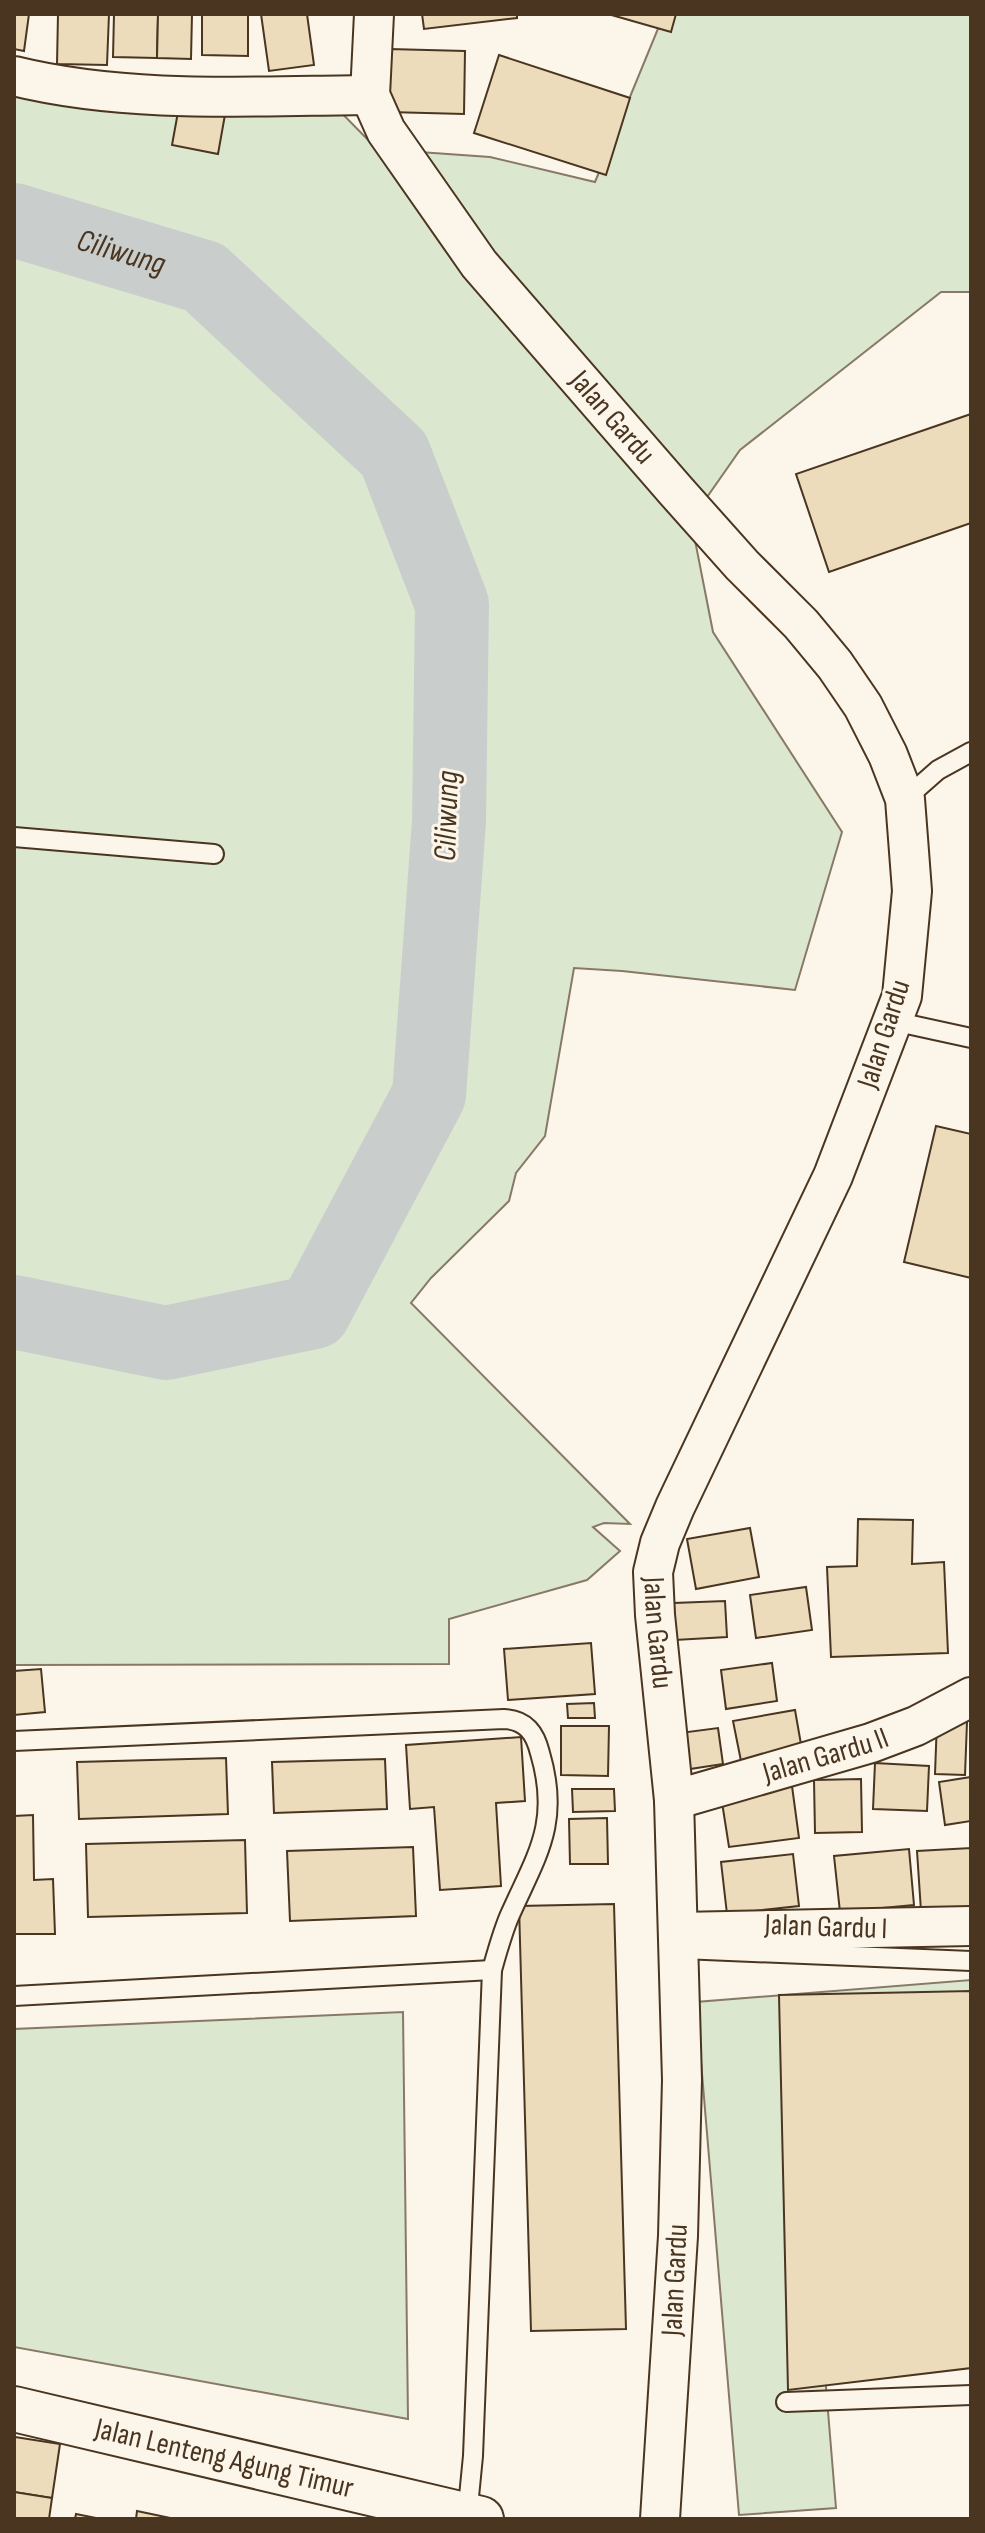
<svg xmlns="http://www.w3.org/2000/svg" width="985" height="2533" viewBox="0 0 985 2533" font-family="'Sofia Sans Condensed',sans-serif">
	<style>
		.green { fill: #dce7d0; stroke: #887966; stroke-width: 2 }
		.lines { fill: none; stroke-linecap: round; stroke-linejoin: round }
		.river { stroke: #c9cecd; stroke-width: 74 }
		.building { fill: #ecdcbc; stroke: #4a3520; stroke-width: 2 }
		.service-casing { stroke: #4a3520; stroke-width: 22 }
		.minor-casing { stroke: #4a3520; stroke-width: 42 }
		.secondary-casing { stroke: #4a3520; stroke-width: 48 }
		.service { stroke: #fbf6e9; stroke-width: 18 }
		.minor { stroke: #fbf6e9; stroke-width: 38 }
		.secondary { stroke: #fbf6e9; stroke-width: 44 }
		.labels { text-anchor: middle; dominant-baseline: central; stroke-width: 6; stroke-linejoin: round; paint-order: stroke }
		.street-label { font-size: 30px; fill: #4a3520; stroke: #fbf6e9 }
		.water-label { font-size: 32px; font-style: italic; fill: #4a3520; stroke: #fbf6e9 }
	</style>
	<rect width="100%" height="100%" fill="#fbf6e9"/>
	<g class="green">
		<polygon points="664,14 971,14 971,292 941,292 740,450 691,520 713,632 842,832 795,990 622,971 574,968 545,1136 516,1173 509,1201 431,1278 411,1303 630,1524 604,1523 593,1527 620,1551 587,1580 449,1619 449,1664 14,1665 14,76 320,91 377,149 490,157 595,182"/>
		<polygon points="971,1980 971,2363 825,2375 836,2508 739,2515 696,2002"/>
		<polygon points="403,2012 408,2419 14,2347 14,2029"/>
	</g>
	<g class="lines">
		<path class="river" id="s1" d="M14,220l190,57 190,177 58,150 -3,217 -20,274 -115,217 -148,31 -152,-31"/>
	</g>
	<g class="building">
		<polygon points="14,14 29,14 24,51 14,49"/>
		<polygon points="58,14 109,14 107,65 57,64"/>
		<polygon points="114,14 158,14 157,58 113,57"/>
		<polygon points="158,14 192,14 191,59 157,58"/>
		<polygon points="202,14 248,14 248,56 202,55"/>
		<polygon points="261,14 307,14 314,65 269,71"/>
		<polygon points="422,14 517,14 517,18 424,29"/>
		<polygon points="608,14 676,14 671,32"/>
		<polygon points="389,49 465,51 464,114 388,112"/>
		<polygon points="499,55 630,98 606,175 474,133"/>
		<polygon points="180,101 226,109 218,154 172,145"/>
		<polygon points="971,414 971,523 829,572 796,474"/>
		<polygon points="936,1126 971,1134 971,1278 904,1262"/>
		<polygon points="858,1519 913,1520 912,1564 944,1562 948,1653 831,1657 827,1567 857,1566"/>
		<polygon points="750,1528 759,1577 696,1589 687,1539"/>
		<polygon points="806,1587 812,1630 756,1638 750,1595"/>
		<polygon points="725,1601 727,1637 675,1640 674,1603"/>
		<polygon points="591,1643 595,1694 508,1700 504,1649"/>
		<polygon points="772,1663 777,1701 726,1709 721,1670"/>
		<polygon points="41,1669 45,1712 14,1715 14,1671"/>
		<polygon points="594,1703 595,1718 568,1718 567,1704"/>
		<polygon points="795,1710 802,1750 741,1761 733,1721"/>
		<polygon points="937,1720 967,1722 965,1775 935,1774"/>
		<polygon points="561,1726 609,1726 608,1776 561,1775"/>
		<polygon points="718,1728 723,1764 677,1771 672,1734"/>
		<polygon points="521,1737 525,1801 496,1803 501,1886 440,1890 434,1807 410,1809 406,1745"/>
		<polygon points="226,1758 228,1814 79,1819 77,1762"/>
		<polygon points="385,1759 387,1809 274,1813 272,1762"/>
		<polygon points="875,1763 929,1766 927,1811 873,1809"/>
		<polygon points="971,1777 971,1821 945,1825 939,1782"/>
		<polygon points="861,1779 862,1832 815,1833 814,1780"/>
		<polygon points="792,1786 799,1838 729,1847 721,1796"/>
		<polygon points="572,1789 614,1789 615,1811 573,1812"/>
		<polygon points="33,1815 34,1880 53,1879 55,1934 14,1934 14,1816"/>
		<polygon points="607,1818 608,1864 570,1864 569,1819"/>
		<polygon points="245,1840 247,1913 88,1917 86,1844"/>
		<polygon points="413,1847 416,1916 290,1921 287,1851"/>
		<polygon points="971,1848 971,1908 921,1911 917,1851"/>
		<polygon points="909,1849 914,1905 840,1912 834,1856"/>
		<polygon points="793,1854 799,1906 727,1914 721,1862"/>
		<polygon points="614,1904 626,2329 531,2331 519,1906"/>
		<polygon points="971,1991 971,2368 788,2390 779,1995"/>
		<polygon points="15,2437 60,2444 52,2498 14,2492"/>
		<polygon points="14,2492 52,2498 49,2519 14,2519"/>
		<polygon points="137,2511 175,2519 136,2519"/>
		<polygon points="76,2514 101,2519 75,2519"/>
	</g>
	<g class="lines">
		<defs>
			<g id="service">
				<polyline points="905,799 938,770 971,752"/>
				<polyline points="14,837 214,854"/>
				<polyline points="893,1021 971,1038"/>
				<path d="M14,1741l490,-22c22,1 31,14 36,34 21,71 -4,103 -31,164 -7,17 -12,35 -17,53l-19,486 -6,61"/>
				<polyline points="682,1949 971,1961"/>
				<polyline points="14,1996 492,1970"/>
				<polyline points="786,2402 971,2395"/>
			</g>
			<g id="minor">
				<path id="s2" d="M374,14l-4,81 16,36 93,133 197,227 66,74 59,59 34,41 28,41 25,49 17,44 7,92 -10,105 -69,180 -158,331 -15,36 -7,29 2,43 19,185 8,280 -4,156 -18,283"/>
				<path d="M14,76c114,28 239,20 356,19"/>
				<path id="s3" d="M674,1800l197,-57 45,-17 55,-29"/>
				<polyline points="679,1932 971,1926"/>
			</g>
			<g id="secondary">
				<path id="s4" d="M14,2409l467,110"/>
			</g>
		</defs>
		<use href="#service" class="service-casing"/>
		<use href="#minor" class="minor-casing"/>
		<use href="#secondary" class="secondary-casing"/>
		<use href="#service" class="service"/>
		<use href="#minor" class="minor"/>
		<use href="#secondary" class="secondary"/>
	</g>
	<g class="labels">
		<g class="street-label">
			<text stroke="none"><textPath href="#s2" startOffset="486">Jalan Gardu</textPath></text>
			<text transform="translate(884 1034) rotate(-72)">Jalan Gardu</text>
			<text stroke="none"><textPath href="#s2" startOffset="1858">Jalan Gardu</textPath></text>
			<text stroke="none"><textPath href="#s3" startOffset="158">Jalan Gardu II</textPath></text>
			<text transform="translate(826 1927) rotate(2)">Jalan Gardu I</text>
			<text transform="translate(675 2280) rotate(-87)">Jalan Gardu</text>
			<text stroke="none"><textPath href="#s4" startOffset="216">Jalan Lenteng Agung Timur</textPath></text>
		</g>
		<g class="water-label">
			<text stroke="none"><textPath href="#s1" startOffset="112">Ciliwung</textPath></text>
			<text transform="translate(447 816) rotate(-88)">Ciliwung</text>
		</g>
	</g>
	<rect width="985" height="2533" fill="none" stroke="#4a3520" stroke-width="32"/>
</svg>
